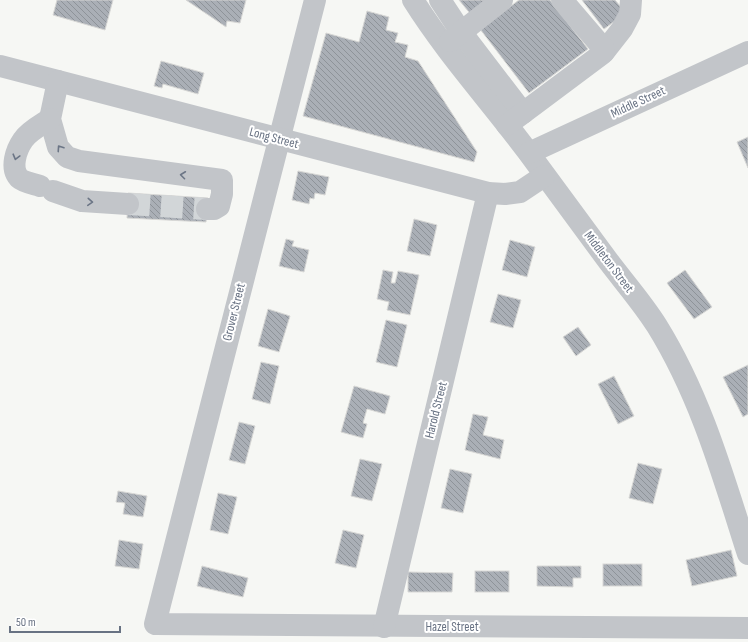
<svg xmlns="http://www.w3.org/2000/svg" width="748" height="642" viewBox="0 0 748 642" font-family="'Sofia Sans Condensed',sans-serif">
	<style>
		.building { fill: url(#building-back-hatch); stroke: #d8d8d6 }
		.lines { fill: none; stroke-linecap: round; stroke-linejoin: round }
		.minor-tunnel { stroke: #d2d6d8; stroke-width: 22; stroke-dasharray: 22 11; stroke-linecap: butt }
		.minor { stroke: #c2c5c9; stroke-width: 22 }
		.oneway { stroke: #6c7686 }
		.labels { text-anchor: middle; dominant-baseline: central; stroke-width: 4; stroke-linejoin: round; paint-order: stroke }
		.street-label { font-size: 13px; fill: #687283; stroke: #fff }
	</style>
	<defs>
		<pattern id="building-back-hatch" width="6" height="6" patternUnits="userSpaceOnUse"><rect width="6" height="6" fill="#aaafb6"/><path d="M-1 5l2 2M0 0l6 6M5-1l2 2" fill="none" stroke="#8e9399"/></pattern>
	</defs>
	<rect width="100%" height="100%" fill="#f6f7f4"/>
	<g class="building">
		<polygon points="57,0 113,0 105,30 53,15"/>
		<polygon points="186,0 246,0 240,23 227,21 226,27"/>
		<polygon points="459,0 495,0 473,17"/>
		<polygon points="519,0 550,0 588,49 529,93 480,29"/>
		<polygon points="582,0 615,0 626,13 604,29"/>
		<polygon points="367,11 389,17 386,30 398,33 395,42 408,45 405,57 418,61 477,152 474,162 303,116 326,33 359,42"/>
		<polygon points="161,61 204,73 198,94 163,84 162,88 154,86"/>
		<polygon points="748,137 748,168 737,142"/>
		<polygon points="298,171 329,177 325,195 315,193 314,199 310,198 309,204 292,200"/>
		<polygon points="128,193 208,198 206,222 127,218"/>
		<polygon points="414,219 437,225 430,256 407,251"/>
		<polygon points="286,239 294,241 292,246 309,250 304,272 279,266"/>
		<polygon points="510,240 535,247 527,277 502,270"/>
		<polygon points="383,270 393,272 391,283 395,283 398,271 419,275 410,315 387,310 389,302 377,299"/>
		<polygon points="685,270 712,307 694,319 667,283"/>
		<polygon points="498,294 521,300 513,328 490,322"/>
		<polygon points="268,309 290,316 279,352 258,346"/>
		<polygon points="386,320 407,325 397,367 376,362"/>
		<polygon points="578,327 591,345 576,356 563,337"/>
		<polygon points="261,362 279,366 270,404 252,399"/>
		<polygon points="748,365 748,414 743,417 723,377"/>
		<polygon points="614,376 634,416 618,424 598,384"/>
		<polygon points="354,386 390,396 385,414 367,409 363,423 367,424 363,438 341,432"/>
		<polygon points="473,414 488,417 483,435 504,440 500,459 465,450"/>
		<polygon points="239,422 255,426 245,464 229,460"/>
		<polygon points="360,459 382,464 372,501 351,496"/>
		<polygon points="638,463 662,469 653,504 629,498"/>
		<polygon points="450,469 472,474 463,513 441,508"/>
		<polygon points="118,491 147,496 143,517 123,514 125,503 116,502"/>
		<polygon points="218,493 237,497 228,534 210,530"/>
		<polygon points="343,530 364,535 356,568 335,563"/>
		<polygon points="119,540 143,544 139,569 115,566"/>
		<polygon points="731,550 737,576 692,586 686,560"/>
		<rect x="603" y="564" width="39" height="22"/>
		<polygon points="202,566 248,578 243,597 197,586"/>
		<polygon points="537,566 581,566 581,578 573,578 573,587 537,586"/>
		<rect x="475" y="571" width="34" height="21"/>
		<polygon points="408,572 453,573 452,592 408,592"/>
	</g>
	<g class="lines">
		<polyline class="minor-tunnel" points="128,204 207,209"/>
		<g class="minor">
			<polyline points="315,0 155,624 748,628"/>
			<path d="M413,0c34,54 77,101 115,152 26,35 52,71 78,106 17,23 36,44 51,68 44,71 66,150 91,228"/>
			<polyline points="440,0 461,32 523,113"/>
			<polyline points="450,41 502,0"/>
			<polyline points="604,52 622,29 630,14 631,0"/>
			<polyline points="0,66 488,193 505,194 520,192 544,176"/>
			<polyline points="58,81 50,119 58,147 67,157 79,161 222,180 222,194 219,206 214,209 207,209"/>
			<polyline points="507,125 602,54 604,52 603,48 562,0"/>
			<polyline points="529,153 748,52"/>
			<path d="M40,186c-6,-2 -17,-4 -21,-8 -9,-10 -3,-28 4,-38 6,-9 18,-15 27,-21"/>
			<polyline points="53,191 82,201 128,204"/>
			<polyline points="384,627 488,193"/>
		</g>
	</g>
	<defs><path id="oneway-chevron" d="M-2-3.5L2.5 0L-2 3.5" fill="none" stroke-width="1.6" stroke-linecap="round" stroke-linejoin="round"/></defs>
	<g class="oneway">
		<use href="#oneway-chevron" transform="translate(60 148) rotate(-124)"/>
		<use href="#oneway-chevron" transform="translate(16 157) rotate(105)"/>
		<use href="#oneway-chevron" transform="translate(183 175) rotate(-173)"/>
		<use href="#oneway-chevron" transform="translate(90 202) rotate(4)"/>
	</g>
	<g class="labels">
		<g class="street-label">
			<text transform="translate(638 102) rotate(-25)">Middle Street</text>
			<text transform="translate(274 138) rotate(15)">Long Street</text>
			<text transform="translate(609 262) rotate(53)">Middleton Street</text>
			<text transform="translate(234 312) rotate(-76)">Grover Street</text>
			<text transform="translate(436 410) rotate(-76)">Harold Street</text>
			<text x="452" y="627">Hazel Street</text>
		</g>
	</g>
	<path d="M10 626v6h110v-6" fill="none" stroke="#687283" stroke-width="2"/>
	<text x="16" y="626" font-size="12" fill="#687283" stroke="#ffffff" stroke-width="3" paint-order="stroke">50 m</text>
</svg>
